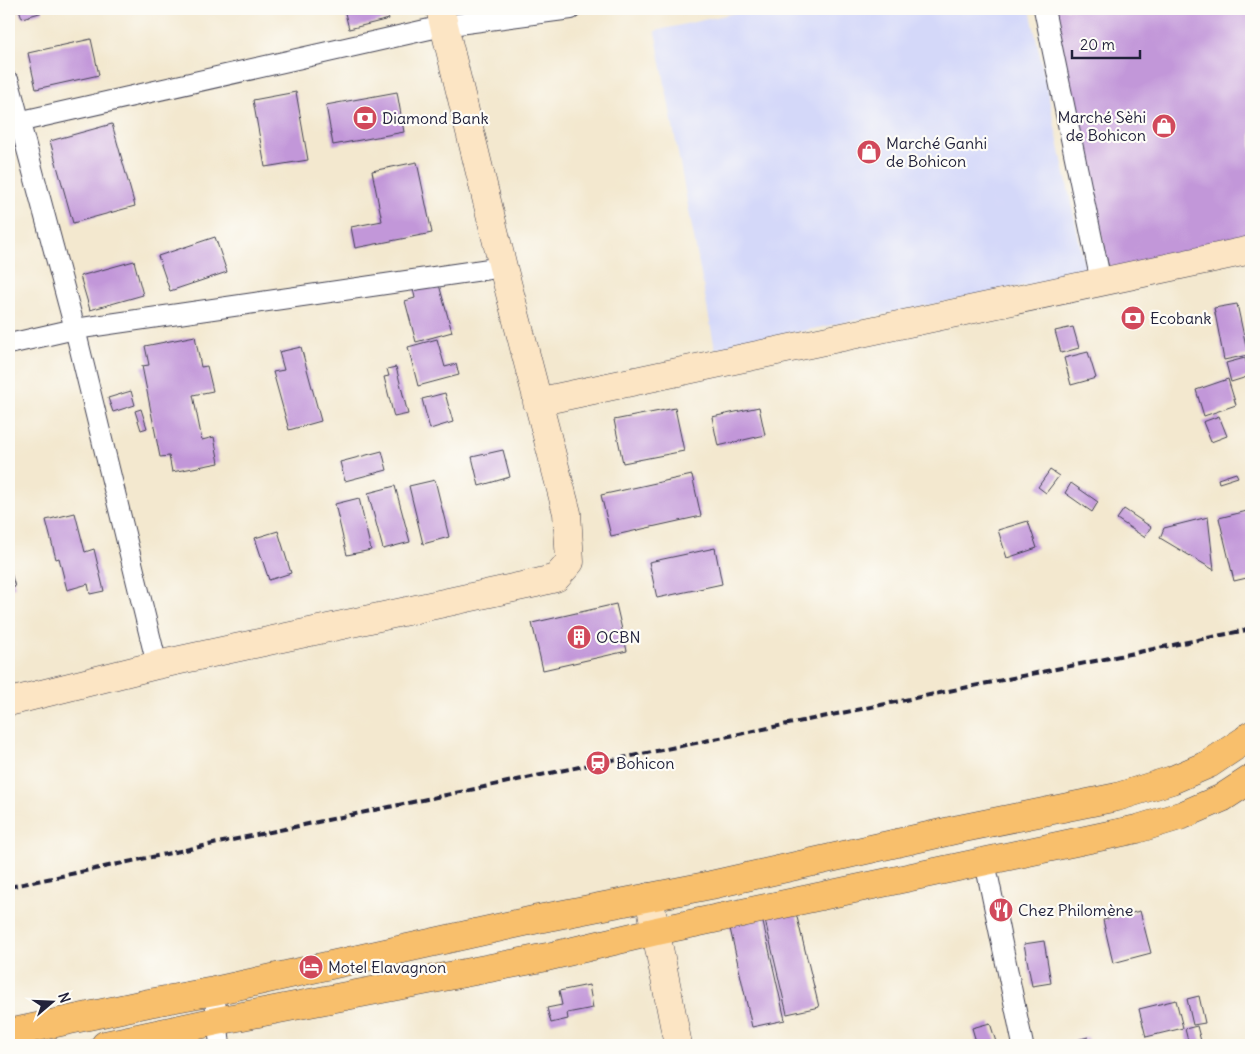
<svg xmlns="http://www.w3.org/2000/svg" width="1260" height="1054" viewBox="0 0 1260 1054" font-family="Delius,sans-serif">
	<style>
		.built { fill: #d4d8f9 }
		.building { fill: #c297d9 }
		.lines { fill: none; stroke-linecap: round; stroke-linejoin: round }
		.street-casing { stroke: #414051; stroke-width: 22 }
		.secondary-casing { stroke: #414051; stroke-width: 29 }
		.highway-casing { stroke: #414051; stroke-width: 29 }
		.street { stroke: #fff; stroke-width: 20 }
		.secondary { stroke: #fce5c4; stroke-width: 28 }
		.highway { stroke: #f8bf6c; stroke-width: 28 }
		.rail { stroke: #22223b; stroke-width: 4; stroke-dasharray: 8 4; stroke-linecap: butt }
		.labels { text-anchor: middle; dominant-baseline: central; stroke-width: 4.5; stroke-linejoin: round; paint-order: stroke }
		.poi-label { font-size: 16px; fill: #22223b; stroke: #fdfcf7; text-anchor: start }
	</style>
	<rect width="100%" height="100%" fill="#fdfcf7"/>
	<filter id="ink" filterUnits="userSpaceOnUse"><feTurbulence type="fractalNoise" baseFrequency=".02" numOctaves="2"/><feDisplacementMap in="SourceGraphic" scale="10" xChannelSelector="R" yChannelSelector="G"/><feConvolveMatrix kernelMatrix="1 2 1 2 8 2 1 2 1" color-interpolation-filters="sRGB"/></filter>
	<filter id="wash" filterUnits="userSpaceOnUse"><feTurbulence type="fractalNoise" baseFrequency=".0096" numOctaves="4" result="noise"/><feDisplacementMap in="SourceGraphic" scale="20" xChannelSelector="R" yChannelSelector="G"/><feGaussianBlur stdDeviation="1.12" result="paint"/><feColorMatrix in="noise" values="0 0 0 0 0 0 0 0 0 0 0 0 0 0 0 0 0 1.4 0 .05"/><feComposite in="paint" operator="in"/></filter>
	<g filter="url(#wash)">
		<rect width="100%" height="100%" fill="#f3e8cf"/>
		<polygon class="built" points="752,9 1030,9 1086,273 715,349 655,31"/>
		<g id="blocks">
			<g class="building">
				<polygon points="19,9 42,9 43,12 22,18"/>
				<polygon points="344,9 386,9 389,19 349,29"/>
				<polygon points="1051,9 1251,9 1251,243 1110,273"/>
				<polygon points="91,39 99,75 36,89 28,53"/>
				<polygon points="296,92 308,160 265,167 253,100"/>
				<polygon points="397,92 404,132 333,145 326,105"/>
				<polygon points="112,124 135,206 73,223 50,141"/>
				<polygon points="417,162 432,233 355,248 351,227 382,221 372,171"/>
				<polygon points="215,237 227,272 170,291 158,256"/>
				<polygon points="134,261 143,295 90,310 80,276"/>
				<polygon points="438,281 452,332 416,342 405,301 415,298 413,289"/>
				<polygon points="1237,304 1248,355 1224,360 1214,308"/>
				<polygon points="1073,327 1079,348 1061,353 1055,331"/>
				<polygon points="195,336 201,367 207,366 213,391 193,395 202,440 214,437 219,463 172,472 169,456 160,457 142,366 149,365 145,346"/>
				<polygon points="437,339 445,367 456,364 459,375 418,386 408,347"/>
				<polygon points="301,347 321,421 289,430 273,372 284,370 279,352"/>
				<polygon points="1088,352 1096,378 1071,385 1064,358"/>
				<polygon points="1245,358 1250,376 1231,382 1226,363"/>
				<polygon points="396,367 408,414 394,417 384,377 389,376 387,369"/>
				<polygon points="1228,379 1236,405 1204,416 1196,390"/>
				<polygon points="131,391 135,405 113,412 108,398"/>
				<polygon points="445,393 453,422 430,429 422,399"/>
				<polygon points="759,407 765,435 718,446 712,417"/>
				<polygon points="675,408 684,451 623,463 614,420"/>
				<polygon points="141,409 147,428 141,430 135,411"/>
				<polygon points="1219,416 1227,436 1211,442 1203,422"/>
				<polygon points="503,450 510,477 479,486 472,457"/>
				<polygon points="382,451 387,470 345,481 340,462"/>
				<polygon points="1050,470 1059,476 1046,493 1038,487"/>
				<polygon points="1236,473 1238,477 1219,483 1218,479"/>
				<polygon points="692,475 701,516 611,536 601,495"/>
				<polygon points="435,480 449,537 423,544 409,486"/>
				<polygon points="1071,483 1098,502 1092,512 1065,493"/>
				<polygon points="395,486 410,542 383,549 368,493"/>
				<polygon points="359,498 371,550 347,555 335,504"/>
				<polygon points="1124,509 1151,527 1144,537 1117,519"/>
				<polygon points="1251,510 1251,577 1234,581 1219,518"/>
				<polygon points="75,513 85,552 94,549 104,591 90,594 88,584 67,590 59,558 56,559 46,520"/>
				<polygon points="1208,517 1214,570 1160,538 1164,528"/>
				<polygon points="1028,521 1037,548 1007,558 998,530"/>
				<polygon points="278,531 291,573 269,580 255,538"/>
				<polygon points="715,548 722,584 657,598 649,562"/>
				<polygon points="9,565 15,587 9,588"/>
				<polygon points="616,604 627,651 543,670 532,623"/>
				<polygon points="795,909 819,1007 787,1014 764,916"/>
				<polygon points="1140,911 1151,953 1113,963 1103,920"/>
				<polygon points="762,918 785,1020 752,1027 729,924"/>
				<polygon points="1044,941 1051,983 1032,986 1024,944"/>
				<polygon points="589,985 593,1008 567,1013 568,1019 551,1023 547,1008 562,1005 559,991"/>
				<polygon points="1199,996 1205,1023 1193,1025 1187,999"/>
				<polygon points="1176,1000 1183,1028 1146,1037 1139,1009"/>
				<polygon points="990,1023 997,1045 977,1045 972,1028"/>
				<polygon points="1197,1026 1202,1045 1189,1045 1185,1029"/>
				<polygon points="1088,1037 1090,1045 1071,1045 1070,1042"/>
			</g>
		</g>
	</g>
	<g filter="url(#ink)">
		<use href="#blocks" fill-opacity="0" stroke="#414051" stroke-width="1"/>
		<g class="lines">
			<defs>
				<g id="street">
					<polyline points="1044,9 1101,282"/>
					<polyline points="9,82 75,329 157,665"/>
					<polyline points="9,124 443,26 571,9"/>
					<polyline points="9,344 75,329 503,267"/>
					<polyline points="985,862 1023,1045"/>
					<polyline points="214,991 220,1045"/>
				</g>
				<g id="secondary">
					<polyline points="537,402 1251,250"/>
					<polyline points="9,702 157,665 536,583 556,578 570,562 567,513 503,267 440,9"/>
					<polyline points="649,897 678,1045"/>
				</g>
				<g id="highway">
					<polyline points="9,1033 149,1003 214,991 538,919 711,885 959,829 1117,797 1172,780 1209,764 1245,740 1251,735"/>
					<polyline points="105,1045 217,1021 547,957 657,931 1137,829 1183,815 1222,798 1251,779"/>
				</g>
			</defs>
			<use href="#street" class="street-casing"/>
			<use href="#secondary" class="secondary-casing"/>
			<use href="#highway" class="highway-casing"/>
			<use href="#street" class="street"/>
			<use href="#secondary" class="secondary"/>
			<use href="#highway" class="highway"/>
			<polyline class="rail" points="9,887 598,763 1251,629"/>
		</g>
	</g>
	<defs>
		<symbol id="bank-disc" viewBox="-11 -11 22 22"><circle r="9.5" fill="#d1495b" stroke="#fdfcf7"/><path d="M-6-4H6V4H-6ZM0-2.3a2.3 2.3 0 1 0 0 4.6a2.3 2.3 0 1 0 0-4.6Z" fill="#fff"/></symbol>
		<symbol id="shop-disc" viewBox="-11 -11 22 22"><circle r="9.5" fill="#d1495b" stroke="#fdfcf7"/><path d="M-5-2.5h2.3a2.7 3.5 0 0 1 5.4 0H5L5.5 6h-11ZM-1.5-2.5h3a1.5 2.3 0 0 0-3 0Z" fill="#fff"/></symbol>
		<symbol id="building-disc" viewBox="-11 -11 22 22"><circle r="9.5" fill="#d1495b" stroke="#fdfcf7"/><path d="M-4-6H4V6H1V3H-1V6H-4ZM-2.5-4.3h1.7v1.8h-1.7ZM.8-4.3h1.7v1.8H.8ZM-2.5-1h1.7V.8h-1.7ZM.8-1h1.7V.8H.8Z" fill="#fff"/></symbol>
		<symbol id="station-disc" viewBox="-11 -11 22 22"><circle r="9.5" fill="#d1495b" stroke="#fdfcf7"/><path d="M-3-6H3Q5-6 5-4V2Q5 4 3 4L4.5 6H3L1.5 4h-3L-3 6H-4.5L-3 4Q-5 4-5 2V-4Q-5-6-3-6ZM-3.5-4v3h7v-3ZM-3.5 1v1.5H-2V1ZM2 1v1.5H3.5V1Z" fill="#fff"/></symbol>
		<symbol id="restaurant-disc" viewBox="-11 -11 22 22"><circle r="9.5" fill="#d1495b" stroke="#fdfcf7"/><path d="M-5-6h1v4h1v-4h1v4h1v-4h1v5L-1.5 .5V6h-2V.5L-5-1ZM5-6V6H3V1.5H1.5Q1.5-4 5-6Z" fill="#fff"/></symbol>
		<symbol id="hotel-disc" viewBox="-11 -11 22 22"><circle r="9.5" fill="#d1495b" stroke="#fdfcf7"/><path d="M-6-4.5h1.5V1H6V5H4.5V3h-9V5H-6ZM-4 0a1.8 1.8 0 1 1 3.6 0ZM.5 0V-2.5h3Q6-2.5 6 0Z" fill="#fff"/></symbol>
	</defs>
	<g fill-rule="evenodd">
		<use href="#bank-disc" x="351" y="104" width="28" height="28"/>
		<use href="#shop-disc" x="1150" y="112" width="28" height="28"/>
		<use href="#shop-disc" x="855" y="138" width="28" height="28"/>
		<use href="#bank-disc" x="1119" y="304" width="28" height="28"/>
		<use href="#building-disc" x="565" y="623" width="28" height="28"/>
		<use href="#station-disc" x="584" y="749" width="28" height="28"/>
		<use href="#restaurant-disc" x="987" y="896" width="28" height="28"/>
		<use href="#hotel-disc" x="297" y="953" width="28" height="28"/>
	</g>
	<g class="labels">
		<g class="poi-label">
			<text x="1146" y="117" text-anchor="end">Marché Sèhi<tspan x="1146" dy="18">de Bohicon</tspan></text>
			<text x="382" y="118">Diamond Bank</text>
			<text x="886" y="143">Marché Ganhi<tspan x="886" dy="18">de Bohicon</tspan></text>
			<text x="1150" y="318">Ecobank</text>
			<text x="596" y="637">OCBN</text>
			<text x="616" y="763">Bohicon</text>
			<text x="1018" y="910">Chez Philomène</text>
			<text x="328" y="967">Motel Elavagnon</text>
		</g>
	</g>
	<rect width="1260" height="1054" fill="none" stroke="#fdfcf7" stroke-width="30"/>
	<g transform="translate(52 1002) rotate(71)" stroke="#fdfcf7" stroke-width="4" paint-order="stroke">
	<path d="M0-4L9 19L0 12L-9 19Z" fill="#22223b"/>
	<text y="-8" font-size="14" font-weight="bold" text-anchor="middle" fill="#22223b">N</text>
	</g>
	<path d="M1072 50v8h68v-8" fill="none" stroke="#22223b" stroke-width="2.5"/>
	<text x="1080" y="50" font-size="15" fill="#22223b" stroke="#fdfcf7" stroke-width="4" paint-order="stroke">20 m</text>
</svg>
